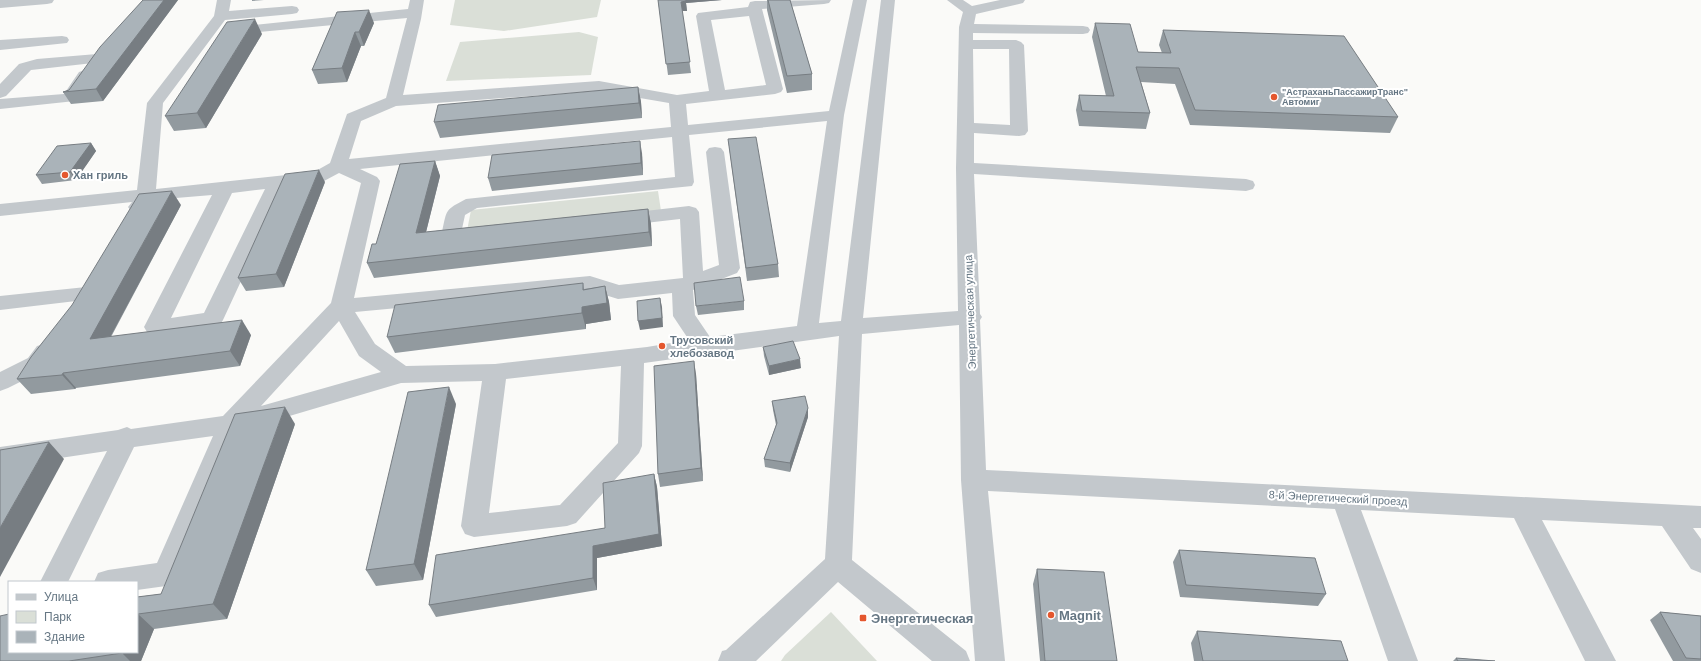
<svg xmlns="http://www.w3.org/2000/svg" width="1701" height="661" viewBox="0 0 1701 661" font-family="Arial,sans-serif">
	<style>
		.green { fill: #dadfd7 }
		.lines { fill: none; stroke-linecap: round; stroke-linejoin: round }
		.minor { fill: #c3c8cc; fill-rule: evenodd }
		.wall { fill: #929a9f }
		.shaded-wall { fill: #777d82 }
		.building { fill: #aab3b9; stroke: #777d82 }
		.poi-dot { fill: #e4572e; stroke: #fff; stroke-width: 1.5 }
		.labels { text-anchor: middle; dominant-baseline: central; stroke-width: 4; stroke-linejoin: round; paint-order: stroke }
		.far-poi-label { font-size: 9px; font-weight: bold; fill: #657683; stroke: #fff; text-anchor: start }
		.poi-label { font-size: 11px; font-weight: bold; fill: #657683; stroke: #fff; text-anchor: start }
		.street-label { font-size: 11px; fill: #657683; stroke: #fff }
		.near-poi-label { font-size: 13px; font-weight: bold; fill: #657683; stroke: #fff; text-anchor: start }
	</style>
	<rect width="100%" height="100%" fill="#fafaf8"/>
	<g class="green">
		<polygon points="455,0 601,0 597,17 504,31 450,25"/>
		<polygon points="579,32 598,37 591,75 446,81 460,42"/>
		<polygon points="658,191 661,211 467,231 471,210"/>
		<polygon points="831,612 877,661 781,661 785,655"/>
	</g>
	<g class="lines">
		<g class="minor">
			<polygon points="0,0 54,0 52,3 47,4 0,8"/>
			<path d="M217,0h14l-2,11 63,-5 5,1 2,3 -2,3 -5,1 -67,6 -62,83 -7,86 158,-17 16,-9 17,-49 39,-16 21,-80 -178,17 -5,-1 -2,-3 2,-3 184,-19 2,-9h14l-3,19 -18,76 196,-14 78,14 32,-4 -13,-75 2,-3 50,-6 2,-5 5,-1 76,-1 -2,3 -5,1 -62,5 21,80 -2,3 -6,2 -89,10 2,21 141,-14 24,-111h14l-23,115 -25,208 22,-2 40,-321h14l-32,318 95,-7 -2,-143 3,-141 4,-15 -16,-12h16l9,6 28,-6h25l-2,3 -47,11 -2,10 109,2 5,1 2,3 -2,3 -5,1 -110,-1v7h43l5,2 3,3 4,86 -3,4 -6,1 -45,-3v30l272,16 7,2 2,4 -2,4 -7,2 -272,-17 6,140 2,3 -2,3 6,150 715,36v22h-8l8,11v34l-10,-4 -29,-43 -120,-6 74,141h-31l-71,-143 -153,-8 57,151h-30l-53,-152 -347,-18 17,170h-30l-14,-181 -2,-155 -97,9 -10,226 114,91 4,10h-38l-94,-79 -82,79h-38l4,-10 4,-1 99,-91 14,-223 -195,27 -2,83 -3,7 -63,70 -9,3 -93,11 -9,-3 -4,-8 21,-145 -81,2 -162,48 -63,152 -10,3 -29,4v-8h-43l4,-9 10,-3 49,-7 56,-127 -79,11 -66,135h-28l67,-131 -107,16v-20l118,-17 9,-3 4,2 92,-13 108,-113 30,-120 -22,-10 -15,8 -39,5 -62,134 -3,5 -8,2 -57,8 -8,-3 -3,-5 68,-132 -60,5 -7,11 -7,2 -7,-2 -3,-4 4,-5 -132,14v-12l137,-14 10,-87 67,-87zM749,16l17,69 -41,5 -14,-70zM973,49h36l1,76 -36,-2zM599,91l70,12 2,24 -322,32 12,-38 35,-15zM827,121l-30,205 -87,11 -15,-22 -2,-25 44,-17 3,-5 -16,-116 -3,-4 -6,-1 -6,1 -3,4 13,113 -16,6 -4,-59 -3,-4 -7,-2 -70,8 -7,2 -3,4 3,4 7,2 61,-7 3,59 -64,7 -29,-9 -236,22 26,-117 -3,-4 -17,-8 312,-32 3,40 -209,22c-21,11 -19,10 -24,33 9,14 29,11 43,7l3,-4 -3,-4c-8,-2 -15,1 -23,-2l3,-14 12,-7 215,-22 2,-4 -5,-47zM265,189l-61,124 -33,5 61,-125zM589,290l29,9 54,-6 1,23 16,24 -42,7 -152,17 -89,2 -31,-22 -20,-32zM339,321l20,35 22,16 -120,34zM621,366l-3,77 -58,62 -71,8 17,-134z"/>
			<polygon points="62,36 67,37 69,40 67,43 0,50 0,40"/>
			<polygon points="97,54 102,56 105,59 102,62 31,70 6,96 0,98 0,84 19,64 37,59"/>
			<polygon points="85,70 91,72 93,75 75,101 0,109 0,99 64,94 79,72"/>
			<polygon points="86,287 93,289 97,294 93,299 0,310 0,296"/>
			<polygon points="45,344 53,346 56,352 44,370 8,388 0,391 0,372 28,358 37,346"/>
		</g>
	</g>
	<g class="wall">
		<polygon points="143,0 178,0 103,101 71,104 63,92 69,90"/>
		<polygon points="252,0 264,0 252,1"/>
		<polygon points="658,0 722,0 686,3 687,11 682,11 691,73 668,75"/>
		<polygon points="767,0 790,0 812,74 812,90 787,93 767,10"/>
		<polygon points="337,12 374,23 364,46 361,46 347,82 318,84 312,70"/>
		<polygon points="1095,23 1138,52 1162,53 1159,45 1163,30 1398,117 1390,133 1190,125 1175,84 1141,82 1150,113 1146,129 1079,126 1076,110 1079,95 1106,96 1092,37"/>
		<polygon points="262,34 206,128 174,131 165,116"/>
		<polygon points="638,87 641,102 642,118 440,138 434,122"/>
		<polygon points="728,139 778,264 779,277 747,281"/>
		<polygon points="91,143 96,151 76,180 42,184 36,175"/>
		<polygon points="642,153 643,175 492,191 488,178"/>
		<polygon points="435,161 440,176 426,232 648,209 651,224 652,246 374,278 367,263 376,244"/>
		<polygon points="325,182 284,287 246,291 238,278"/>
		<polygon points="181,205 111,337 251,335 240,366 76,388 75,389 31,394 17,379"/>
		<polygon points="583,283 584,289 605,286 609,302 611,320 586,324 586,329 395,353 387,337"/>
		<polygon points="744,301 744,310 698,315 696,306"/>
		<polygon points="763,347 801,368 769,375 764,356"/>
		<polygon points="696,374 703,481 660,487 658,474"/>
		<polygon points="772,401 808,408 808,417 790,472 765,467 764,459 776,425 773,410"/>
		<polygon points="456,404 423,580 376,586 366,570"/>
		<polygon points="295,424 227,619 154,629 141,661 0,661 137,597 161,594"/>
		<polygon points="654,474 657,487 662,546 597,558 597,590 436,617 429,605 605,528"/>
		<polygon points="1179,550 1326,594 1318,606 1180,597 1173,562"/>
		<polygon points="1037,569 1117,661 1040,661 1033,584"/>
		<polygon points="1660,612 1701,616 1701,661 1673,661 1650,620"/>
		<polygon points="1197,631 1348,661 1194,661 1191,643"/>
		<polygon points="1456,658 1495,661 1453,661"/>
	</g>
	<g class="shaded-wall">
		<polygon points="164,0 178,0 103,101 96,89"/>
		<polygon points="685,0 722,0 686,3 687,11 682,11 681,2"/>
		<polygon points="369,10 374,23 364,46 359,32"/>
		<polygon points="255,19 262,34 206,128 197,113"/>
		<polygon points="355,32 361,46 347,82 342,68"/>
		<polygon points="638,87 641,102 642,118 639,103"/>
		<polygon points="640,141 642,153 643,175 641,163"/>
		<polygon points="91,143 96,151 76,180 70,172"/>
		<polygon points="435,161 440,176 422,248 416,233"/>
		<polygon points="319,170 325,182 284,287 276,274"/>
		<polygon points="172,191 181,205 101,354 90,339"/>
		<polygon points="648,209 651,224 652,246 649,232"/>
		<polygon points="605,286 609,302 611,320 586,324 586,329 582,313 582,307"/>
		<polygon points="660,298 662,307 663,327 640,330 638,321"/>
		<polygon points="242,320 251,335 240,366 230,351"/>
		<polygon points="800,359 801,368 769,375 769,366"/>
		<polygon points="694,361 696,374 703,481 701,468"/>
		<polygon points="63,373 76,388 75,389 62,375"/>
		<polygon points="449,387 456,404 423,580 414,564"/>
		<polygon points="285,407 295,424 227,619 213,604"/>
		<polygon points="808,408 808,417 790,472 790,463"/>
		<polygon points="49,442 64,459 0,577 0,528"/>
		<polygon points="654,474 657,487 662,546 597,558 597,590 593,578 593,546"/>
		<polygon points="138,614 154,629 141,661 130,661 122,653 122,652 137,652 137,616"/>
	</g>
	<g class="building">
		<polygon points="143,0 164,0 96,89 63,92 69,90 100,47"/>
		<polygon points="658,0 686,0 686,1 681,2 690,62 666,64"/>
		<polygon points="768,0 790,0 812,74 787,76"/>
		<polygon points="369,10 359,32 355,32 342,68 312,70 337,12"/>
		<polygon points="255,19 197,113 165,116 227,22"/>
		<polygon points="1095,23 1130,24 1138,52 1171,53 1163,30 1344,36 1398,117 1195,110 1179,68 1136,67 1150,113 1082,111 1079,95 1114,96"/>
		<polygon points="638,87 639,103 434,122 438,105"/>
		<polygon points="756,137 778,264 746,268 728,139"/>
		<polygon points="640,141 641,163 488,178 492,155"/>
		<polygon points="91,143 70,172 36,175 57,146"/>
		<polygon points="435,161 416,233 648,209 649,232 367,263 372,244 376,244 400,164"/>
		<polygon points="319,170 276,274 238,278 285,174"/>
		<polygon points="172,191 90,339 242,320 230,351 63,373 62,375 17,379 31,357 72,305 139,194"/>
		<polygon points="740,277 744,301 696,306 694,283"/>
		<polygon points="583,283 583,290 605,286 607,303 582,307 582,313 387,337 395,305"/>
		<polygon points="660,298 662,318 638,321 637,301"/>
		<polygon points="793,341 800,359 769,366 763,347"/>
		<polygon points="694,361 701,468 658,474 654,366"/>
		<polygon points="449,387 414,564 366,570 408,392"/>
		<polygon points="805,396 808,408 790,463 764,459 777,423 772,401"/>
		<polygon points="285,407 213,604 138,614 137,616 137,597 161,594 235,414"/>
		<polygon points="49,442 0,528 0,450"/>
		<polygon points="654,474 659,534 593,546 593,578 429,605 436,555 605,528 603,483"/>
		<polygon points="1179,550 1315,558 1326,594 1186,585"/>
		<polygon points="1037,569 1104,572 1117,661 1045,661"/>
		<polygon points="1660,612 1701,616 1701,659 1686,658"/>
		<polygon points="9,614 9,652 122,652 122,653 69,661 0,661 0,616"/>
		<polygon points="1197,631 1341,641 1348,661 1203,661"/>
		<polygon points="1456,658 1495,661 1458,661"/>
	</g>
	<g class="poi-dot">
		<circle cx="1274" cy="97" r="4"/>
		<circle cx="65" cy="175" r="4"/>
		<circle cx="662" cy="346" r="4"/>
		<circle cx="1051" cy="615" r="4"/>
		<rect x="859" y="614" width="8" height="8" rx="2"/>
	</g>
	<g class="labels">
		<g class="far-poi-label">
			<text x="1282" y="92">"АстраханьПассажирТранс"<tspan x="1282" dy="10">Автомиг</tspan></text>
		</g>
		<g class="poi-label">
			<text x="73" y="175">Хан гриль</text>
			<text x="670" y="340">Трусовский<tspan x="670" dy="13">хлебозавод</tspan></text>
		</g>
		<g class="street-label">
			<text transform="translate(970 312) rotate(-92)">Энергетическая улица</text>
			<text transform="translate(1338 498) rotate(3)">8-й Энергетический проезд</text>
		</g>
		<g class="near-poi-label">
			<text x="1059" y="615">Magnit</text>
			<text x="871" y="618">Энергетическая</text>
		</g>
	</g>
	<rect x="8" y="581" width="130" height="72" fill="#ffffff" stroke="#c1c8cd"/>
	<rect x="16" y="594" width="20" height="6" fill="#c3c8cc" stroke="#c1c8cd"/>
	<text x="44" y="601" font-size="12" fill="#657683">Улица</text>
	<rect x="16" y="611" width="20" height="12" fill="#dadfd7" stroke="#c1c8cd"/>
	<text x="44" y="621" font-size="12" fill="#657683">Парк</text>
	<rect x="16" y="631" width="20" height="12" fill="#aab3b9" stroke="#c1c8cd"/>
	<text x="44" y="641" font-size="12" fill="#657683">Здание</text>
</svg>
